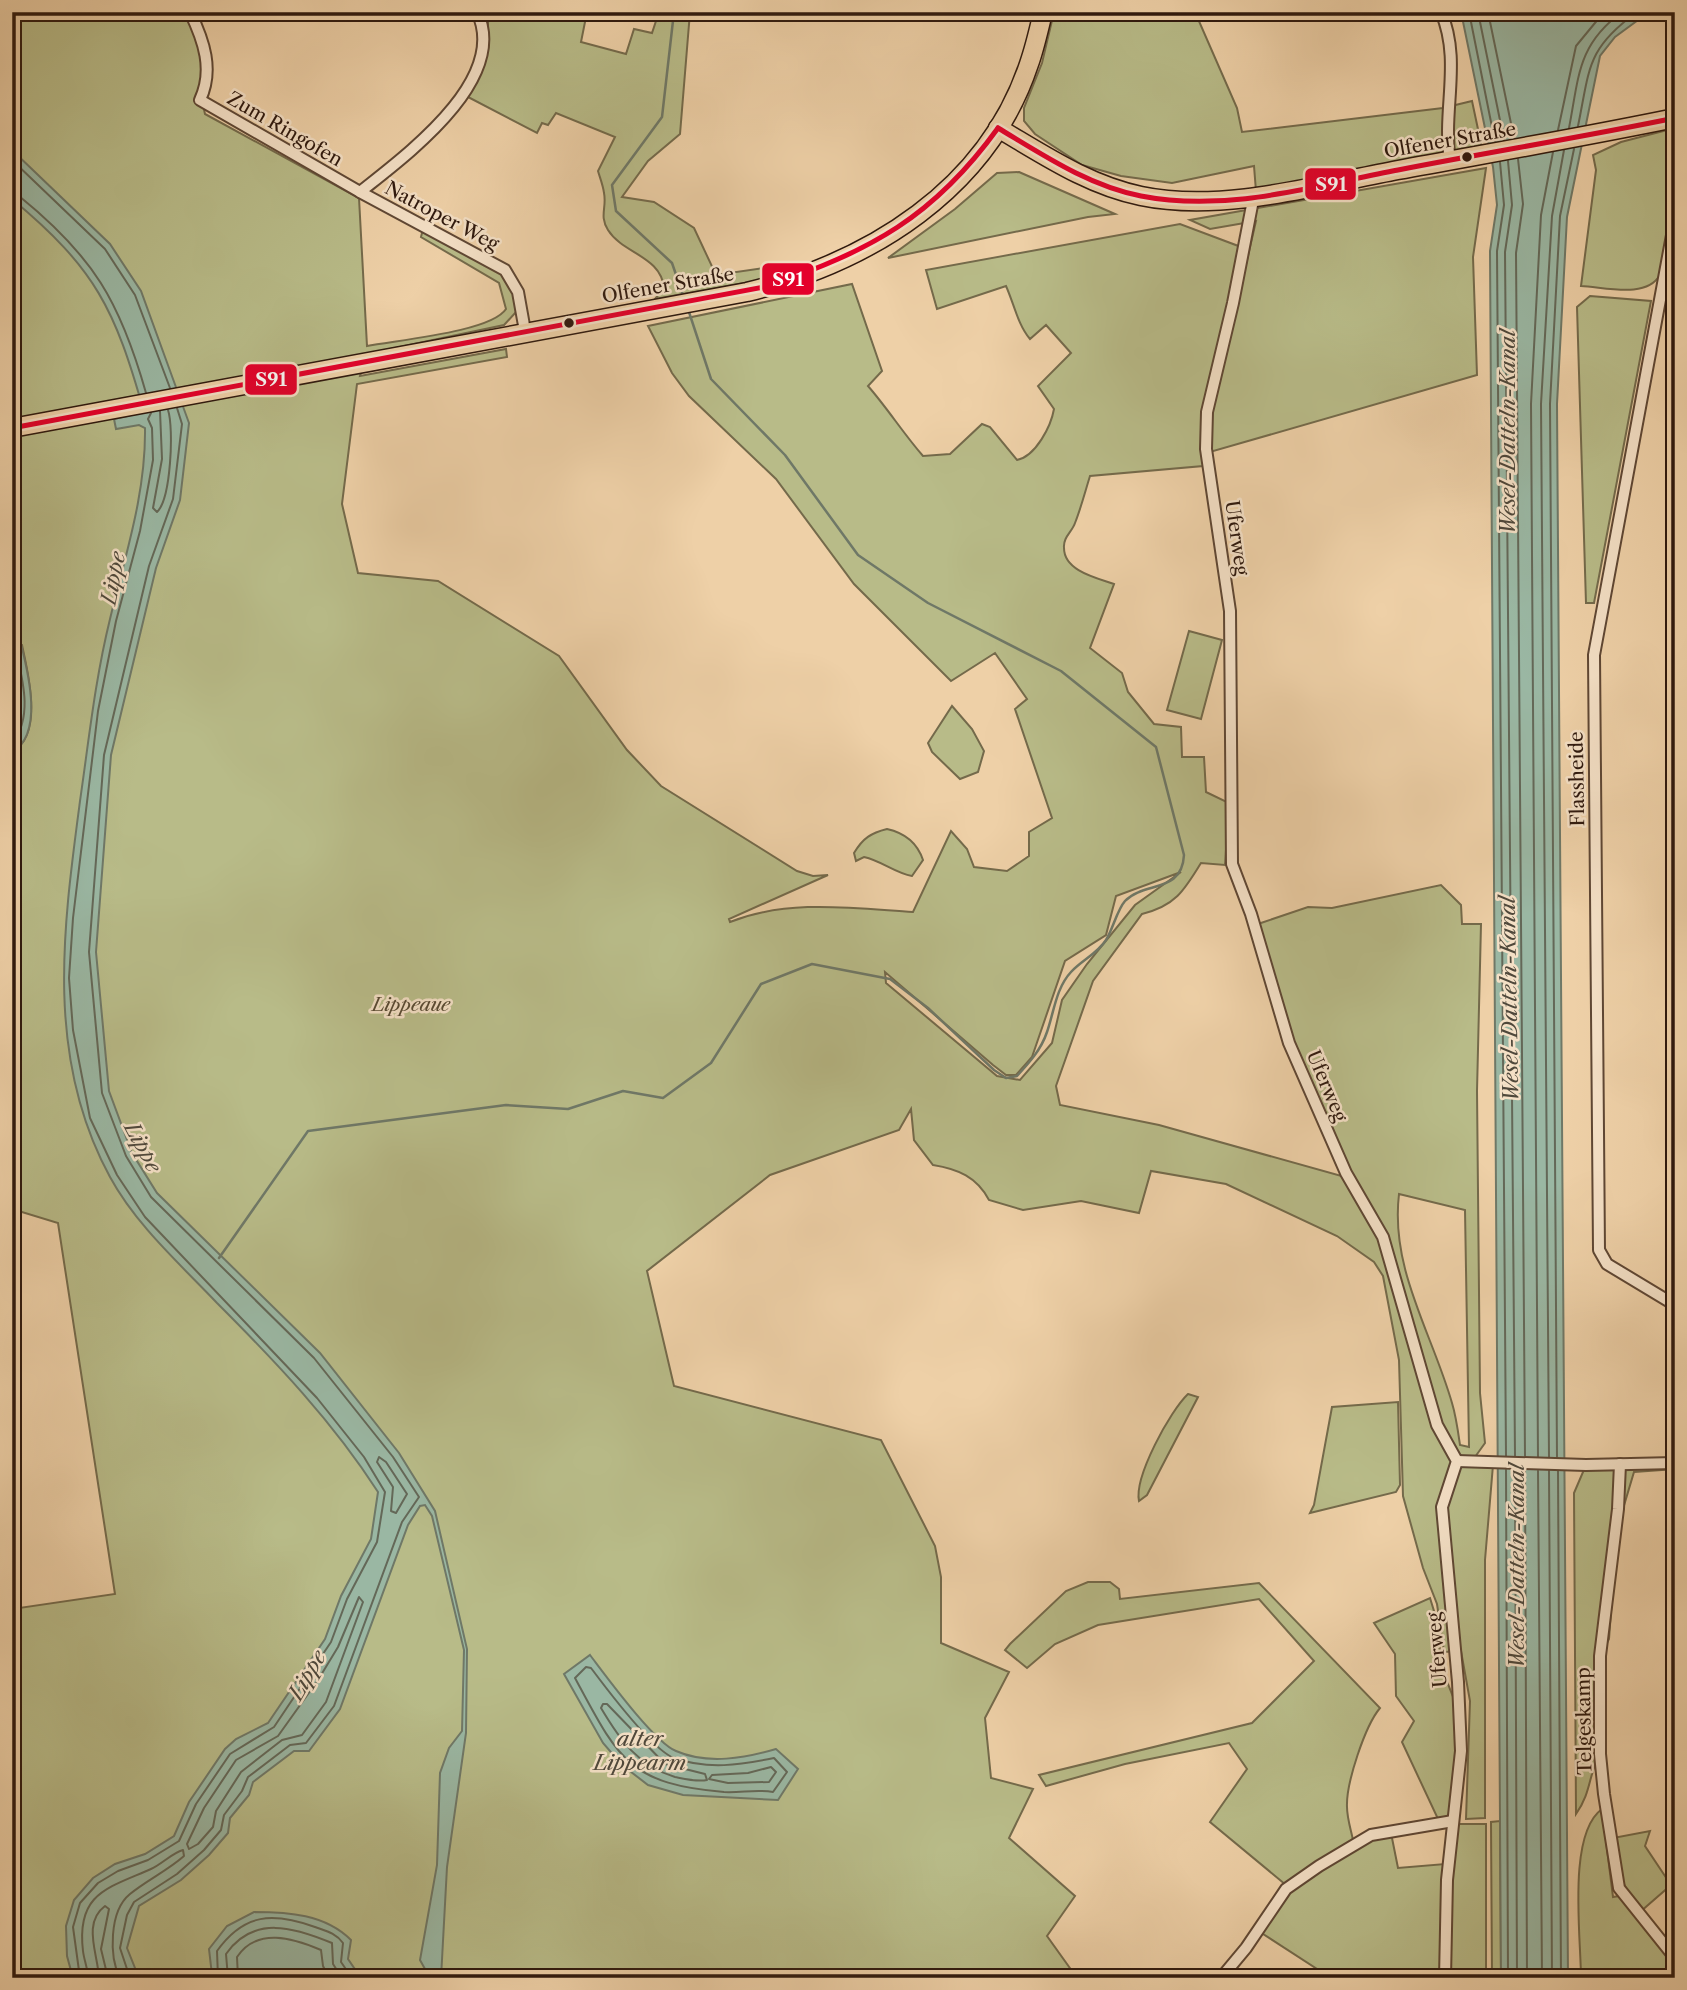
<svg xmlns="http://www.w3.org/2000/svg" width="1687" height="1990" viewBox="0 0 1687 1990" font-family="'Libre Caslon Text',serif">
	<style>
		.green { fill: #b8bb88; stroke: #746a4b; stroke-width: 2; fill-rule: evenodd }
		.water { fill: #9ab7a3; stroke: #6f7867; stroke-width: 2 }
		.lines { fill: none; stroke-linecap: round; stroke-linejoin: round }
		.shore { stroke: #646858; stroke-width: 2 }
		.stream { stroke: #6f7867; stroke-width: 2.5 }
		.minor-casing { stroke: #5f4734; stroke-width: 14 }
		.primary-casing { stroke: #2f190e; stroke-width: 21 }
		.minor { stroke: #f4e0c6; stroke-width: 10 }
		.primary { stroke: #eed0a7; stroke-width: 18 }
		.bus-1-casing { stroke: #f4e0c6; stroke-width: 10 }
		.bus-1 { stroke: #e4002b; stroke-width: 5 }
		.bus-dot { fill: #2f190e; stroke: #f4e0c6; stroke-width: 2.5 }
		.labels { text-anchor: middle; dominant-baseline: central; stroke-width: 5; stroke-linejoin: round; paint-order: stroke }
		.street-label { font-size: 19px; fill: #2f190e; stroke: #f4e0c6 }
		.park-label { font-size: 19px; font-style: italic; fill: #584a33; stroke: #f4e0c6 }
		.water-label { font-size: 21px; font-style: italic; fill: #4f483b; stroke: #f4e0c6 }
		.line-badge { stroke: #f4e0c6; stroke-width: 2.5 }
		.badge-label { font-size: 19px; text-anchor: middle; font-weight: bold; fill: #fff }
	</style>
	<rect width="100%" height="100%" fill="#eed0a7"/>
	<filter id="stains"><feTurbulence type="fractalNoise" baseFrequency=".00286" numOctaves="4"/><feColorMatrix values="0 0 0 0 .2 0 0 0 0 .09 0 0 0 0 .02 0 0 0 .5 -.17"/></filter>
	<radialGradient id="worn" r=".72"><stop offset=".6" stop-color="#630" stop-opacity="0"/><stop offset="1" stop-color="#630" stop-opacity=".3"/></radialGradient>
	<g class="green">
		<path d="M12,12h176c7,20 25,55 11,74l6,28 154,84 8,148c30,-6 124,-14 139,-37l-7,-26 -78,-46 2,-8 78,42 12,20 4,20 -13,14 -138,29 -6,22 146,-27 1,8 -150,27 -15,120 16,69 80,8 121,75 68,94 34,36 136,85 16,5 15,-1 -99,44 1,3c58,-23 121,-14 183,-10l38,-81 16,18 7,18 33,4 22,-15v-24l23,-14 -37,-109 12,-10 -32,-46 -44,28 -97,-97 -78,-105 -87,-83 -17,-23 -24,-47 204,-42 30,87 -14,15c20,23 35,47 55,70l27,-2 32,-30 8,3 27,33c19,-4 34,-34 37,-51l-16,-23 33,-33 -25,-28 -16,14c-12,-14 -16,-35 -24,-53l-69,23 -11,-39 254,-46 61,23 -39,167 1,52 -113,10c-5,16 -9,32 -15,47 -3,9 -12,14 -11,25 0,23 33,30 50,36l-24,64 32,25 6,19 26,32 27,3 1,30h22l2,35 23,11 -4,62 -24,-2c-17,28 -26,43 -59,51l-49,67 -37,105 4,19 99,20 193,54 -69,-159 -25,-96 50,-17 24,1 109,-23 20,20 1,19h19l-4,167 3,302 5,50 -10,14 -23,7 41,1 -8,95v258l-19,1 4,-118 -9,-50 -17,1 -7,-48 -14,-36 -20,-72 -4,-136 -16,-84 -9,-14 -37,-26 -111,-52 -75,-13 -12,42 -58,-12 -58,9 -34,-10c-12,-23 -31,-31 -56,-35l-19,-25 -3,-31 -12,21 -129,45 -123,96 27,115 207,54 54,106 6,31v66l68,29 -24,46 6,60 42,11 -24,49 66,58 -28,40 30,42h-1065v-369l103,-15 -57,-371 -46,-14v-457c32,-17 16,-79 10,-107l-10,-4v-199l4,-1 -1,-23h-3zM1181,872l-46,33 -48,59 -25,36 -10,43 -32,37 -23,-4 -111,-93 -1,-11 108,93 13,10h10l16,-18 33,-96 41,-26 10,-39zM1399,1194l66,16 4,237 -9,-2c-2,-14 -4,-29 -8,-42 -20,-70 -62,-134 -53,-209z"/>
		<path d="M497,12h66l23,5 -5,25 45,12 8,-25 18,4 7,-21h31l-10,122 -32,27 -26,36 32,5 40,26 22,47 89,-13 -32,16 -118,21 9,-11c-3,-32 -41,-34 -56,-58 -9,-14 -1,-23 -4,-37 -1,-8 -4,-15 -6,-22l17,-34 -59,-24 -8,12 -6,-2 -5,10 -69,-36c12,-25 20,-47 20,-75z"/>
		<polygon points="1054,12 1195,12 1237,108 1242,132 1443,108 1472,101 1482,148 1256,191 1254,166 1172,183 1121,176 1082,165 1035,134 1024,121 1024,108 1042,63"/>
		<path d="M1675,128v60l-15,87c-14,24 -55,12 -79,11l15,-116 -3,-15 28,-13z"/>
		<polygon points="1486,168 1473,257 1477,375 1210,452 1212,413 1256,221 1210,229 1190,220"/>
		<polygon points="1019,172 1115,214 1088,217 888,258 955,209 997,173"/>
		<polygon points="1590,296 1651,301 1594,603 1586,603 1577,307"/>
		<polygon points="1189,631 1222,640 1201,719 1167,710"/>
		<polygon points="952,706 972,729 984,751 978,772 960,779 932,752 928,743"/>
		<path d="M887,829c18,4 30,13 36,31l-11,16c-17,-3 -30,-15 -48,-19l-8,4 -2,-8c9,-15 17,-20 33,-24z"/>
		<path d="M1188,1394l10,3 -51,98 -8,6c-5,-24 31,-90 49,-107z"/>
		<polygon points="1398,1402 1400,1485 1396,1492 1310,1513 1314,1505 1332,1407"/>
		<path d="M1675,1464v5l-41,3 -17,57 -8,110 -9,17v98c-12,21 -8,37 -24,60l-2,-321 12,-28z"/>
		<path d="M1088,1582h22l9,7 1,10 139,-16 121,125c-15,18 -34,75 -33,99 0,11 4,23 6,33l-67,45 -76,-63 37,-53 -18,-26 -104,21 -79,22 -7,-11 213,-52 62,-62 -55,-62 -161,26 -43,19 -28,24 -22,-18 5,-6 56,-53z"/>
		<polygon points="1430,1598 1438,1624 1441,1666 1455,1702 1458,1750 1450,1818 1438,1819 1402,1742 1414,1721 1396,1696 1395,1654 1374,1623"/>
		<path d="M1602,1809l11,88 6,-1 56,70v12h-94c0,-41 -14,-144 21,-169z"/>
		<polygon points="1500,1821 1501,1978 1492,1978 1491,1822"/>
		<polygon points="1457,1824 1486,1824 1486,1978 1449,1978 1450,1878"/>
		<path d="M1650,1831l-5,15 26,39 -31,27c-18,-24 -23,-45 -27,-74z"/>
		<polygon points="1391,1833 1398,1868 1445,1864 1442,1978 1331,1978 1260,1932 1289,1891 1371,1838"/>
	</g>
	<g class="water">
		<polygon points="1461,12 1649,12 1615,37 1600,56 1567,217 1557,404 1568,1978 1501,1978 1490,251 1497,205 1493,167"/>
		<path d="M12,150l98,94 31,47 48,132 -9,77 -24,68 -45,187 -15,197 13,139 23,62 25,40 163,160 79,100 36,58 32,138 -1,84 -19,134 -6,111h-11l-10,-18 17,-95 3,-92 9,-25 13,-17 2,-81 -32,-134 -7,-11 -5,1 -12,19 -68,184 -31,42h-15l-41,31 -4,13 -19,23 -2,15 -19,22 -28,25 -42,26 -12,42 12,30h-66l-6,-22 -1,-30 8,-26 19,-22 22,-14 30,-10 29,-18 15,-34 36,-53 11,-10 32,-16 57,-84 16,-43 30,-57 7,-47c-45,-70 -102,-130 -161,-189 -37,-39 -81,-78 -107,-126 -65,-119 -47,-248 -30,-376 9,-62 15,-121 30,-182 15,-63 36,-125 35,-191l-6,-3 -23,4 -2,-10 30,-7c-29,-103 -48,-143 -132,-213z"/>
		<path d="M12,641l9,3c7,28 23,91 -9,108z"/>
		<path d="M590,1655c16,21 64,87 86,96 32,14 69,7 100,-2l22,20 -20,31 -95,-5 -35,-10 -26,-20 -19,-22 -39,-69z"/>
		<path d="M254,1912c34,0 71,2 97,28l-3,19 13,19h-152l3,-3 -3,-26 18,-23z"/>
	</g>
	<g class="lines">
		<g class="shore">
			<polyline points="1469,12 1495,142"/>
			<polyline points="1478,12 1504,140"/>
			<polyline points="1488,12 1514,138"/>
			<path d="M1578,126c12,-58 8,-77 59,-114"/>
			<path d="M1569,128c10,-51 8,-83 53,-116"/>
			<polyline points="1558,130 1576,46 1604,12"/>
			<polyline points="1518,159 1523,204 1516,253 1525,1456"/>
			<polyline points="12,160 105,249 135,295 170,388"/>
			<polyline points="1508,161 1512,205 1505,252 1515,1456"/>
			<polyline points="1500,162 1504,205 1497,251 1506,1456"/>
			<path d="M12,195l7,1c74,60 101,105 127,197"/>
			<path d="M160,411l2,48 -9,49 4,4c14,-13 17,-84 11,-102"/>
			<path d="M12,649l4,2c7,30 17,66 -4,93"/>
			<polygon points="379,1457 386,1462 407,1494 396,1513 391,1511 393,1487 377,1462"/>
			<polyline points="1538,1457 1531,404 1541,215 1553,152"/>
			<polyline points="1549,1457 1541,404 1552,216 1564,150"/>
			<polyline points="1557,1457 1550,404 1560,216 1574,149"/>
			<polyline points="1506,1470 1508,1978"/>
			<polyline points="1515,1470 1517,1978"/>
			<polyline points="1525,1470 1527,1978"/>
			<polyline points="1538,1471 1542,1978"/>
			<polyline points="1549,1471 1552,1978"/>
			<polyline points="1558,1471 1561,1978"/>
			<polygon points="359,1597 363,1602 326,1702 302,1735 282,1740 241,1772 216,1811 213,1827 198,1844 189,1849 187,1844 204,1808 236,1760 278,1736 318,1680 338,1647"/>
			<path d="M586,1667l5,1c15,20 61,82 83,90 34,12 66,7 100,0l13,14 -14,20c-17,-3 -32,1 -49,0 -96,-8 -106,-34 -149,-114z"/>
			<path d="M603,1704h4l58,60 40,10 2,6c-10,2 -22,-1 -32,-3 -37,-11 -55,-37 -74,-69z"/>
			<polygon points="771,1767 776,1772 769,1782 728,1783 709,1779 712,1775 748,1773"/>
			<polyline points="80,1978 73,1927 80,1903 98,1883 118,1871 148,1860 179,1841 196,1804 230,1754 274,1727 331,1642 347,1599 377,1542 385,1492 364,1457 317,1398 145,1217 117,1175 90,1118 73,1030 69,978 73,918 98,711 116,621 140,531 153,460 152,428 148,419 151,413"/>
			<path d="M88,1978c0,-9 -4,-18 -5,-27 -7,-58 25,-63 68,-82 11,-5 21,-16 32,-19l1,6c-17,15 -37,24 -54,38 -21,17 -21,63 -10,84"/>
			<path d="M99,1978c-1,-24 -17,-55 6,-72l4,3 -8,40 7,29"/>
			<polyline points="130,1978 120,1948 127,1915 134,1902 177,1874 204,1850 221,1830 224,1815 242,1791 248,1777 290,1745 306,1743 334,1706 402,1522 419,1497 393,1457 314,1358 151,1197 126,1156 102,1093 89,952 104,755 149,566 173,499 182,424 177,408"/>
			<path d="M218,1978l-1,-27c27,-38 56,-39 98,-24 11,4 21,6 28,16l-2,19 11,16"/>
			<path d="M228,1978l-2,-24c27,-39 68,-27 106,-11l1,21 9,14"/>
			<path d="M238,1978l-1,-21c20,-30 56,-19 84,-7l2,16 6,12"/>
		</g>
		<g class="stream">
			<polyline points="674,12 662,117 612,185 616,211 672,263 683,295"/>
			<path d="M219,1258l89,-127 198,-26 62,4 55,-18 40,7 48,-35 50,-79 51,-20 78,15 38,29 66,62 12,8 11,-2c12,-13 24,-26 30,-44 7,-20 9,-44 24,-60 11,-12 26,-18 35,-32 7,-11 11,-30 19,-39 19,-20 57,-7 59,-46l-28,-108 -95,-76 -133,-68 -70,-48 -73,-100 -74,-76 -22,-67"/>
		</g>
		<defs>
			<g id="minor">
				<path d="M190,12c14,29 24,58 10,88l160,92"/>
				<path d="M477,12c33,68 -72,144 -117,180l145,78 13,22 7,39"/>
				<path d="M1441,12c21,49 1,98 9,149"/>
				<polyline points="1254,195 1233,303 1207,412 1206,449 1230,611 1232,864 1251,914 1289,1043 1346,1173 1383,1237 1437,1425 1457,1461 1442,1507 1458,1682 1461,1751 1447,1880 1445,1978"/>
				<polyline points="1675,219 1594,655 1599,1250 1607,1264 1675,1305"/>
				<polyline points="1457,1461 1586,1465 1675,1463"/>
				<polyline points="1620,1464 1618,1509 1600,1656 1600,1754 1604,1794 1619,1888 1675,1958"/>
				<polyline points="1221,1978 1246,1948 1286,1889 1319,1866 1371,1835 1453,1821"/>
			</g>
			<g id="primary">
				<path d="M998,128c46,27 90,57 143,68 81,17 177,-11 257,-26 92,-17 185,-33 277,-52"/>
				<path d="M12,428l735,-136c123,-30 240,-102 282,-228 6,-17 10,-35 14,-52"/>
			</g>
		</defs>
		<use href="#minor" class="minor-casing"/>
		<use href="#primary" class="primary-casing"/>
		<use href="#minor" class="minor"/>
		<use href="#primary" class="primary"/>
		<defs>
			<g id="bus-1">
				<path d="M998,128c45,27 91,58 143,68 86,17 173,-10 257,-26 92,-18 185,-33 277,-52"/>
				<path d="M12,428l757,-142c102,-36 164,-68 229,-158"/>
			</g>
		</defs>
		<use href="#bus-1" class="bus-1-casing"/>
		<use href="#bus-1" class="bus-1"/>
	</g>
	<g class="bus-dot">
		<circle cx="1467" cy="157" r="6"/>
		<circle cx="569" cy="323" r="6"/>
	</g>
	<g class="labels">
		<g class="street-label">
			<text transform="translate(285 129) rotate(30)">Zum Ringofen</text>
			<text transform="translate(1450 140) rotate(-10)">Olfener Straße</text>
			<text transform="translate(442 216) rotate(28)">Natroper Weg</text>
			<text transform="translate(668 285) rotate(-10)">Olfener Straße</text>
			<text transform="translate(1237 538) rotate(82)">Uferweg</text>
			<text transform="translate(1577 779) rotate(-91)">Flassheide</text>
			<text transform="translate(1327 1086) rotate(67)">Uferweg</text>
			<text transform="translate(1437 1650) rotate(-95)">Uferweg</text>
			<text transform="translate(1584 1721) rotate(-91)">Telgeskamp</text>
		</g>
		<g class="park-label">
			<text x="411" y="1004">Lippeaue</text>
		</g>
		<g class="water-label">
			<text transform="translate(1507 432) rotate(-90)">Wesel-Datteln-Kanal</text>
			<text transform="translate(113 578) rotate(-79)">Lippe</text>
			<text transform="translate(1509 999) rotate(-91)">Wesel-Datteln-Kanal</text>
			<text transform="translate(143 1147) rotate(62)">Lippe</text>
			<text transform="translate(1516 1566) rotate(-90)">Wesel-Datteln-Kanal</text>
			<text transform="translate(307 1675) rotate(-60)">Lippe</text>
			<text x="640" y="1738">alter<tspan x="640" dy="24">Lippearm</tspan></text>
		</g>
	</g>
	<g class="line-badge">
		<rect x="1304" y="167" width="53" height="34" rx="7" fill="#e4002b"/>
		<rect x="761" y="262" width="54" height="34" rx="7" fill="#e4002b"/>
		<rect x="244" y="363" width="54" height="33" rx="7" fill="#e4002b"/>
	</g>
	<g class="badge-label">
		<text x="1331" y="191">S91</text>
		<text x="788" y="286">S91</text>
		<text x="271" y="386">S91</text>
	</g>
	<rect width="1687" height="1990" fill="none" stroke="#eed0a7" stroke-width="42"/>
	<rect x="14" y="14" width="1659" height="1962" fill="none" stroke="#2f190e" stroke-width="3.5"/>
	<rect x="21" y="21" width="1645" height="1948" fill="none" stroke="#2f190e" stroke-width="2"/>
	<rect width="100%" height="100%" filter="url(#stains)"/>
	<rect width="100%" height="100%" fill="url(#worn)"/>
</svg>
